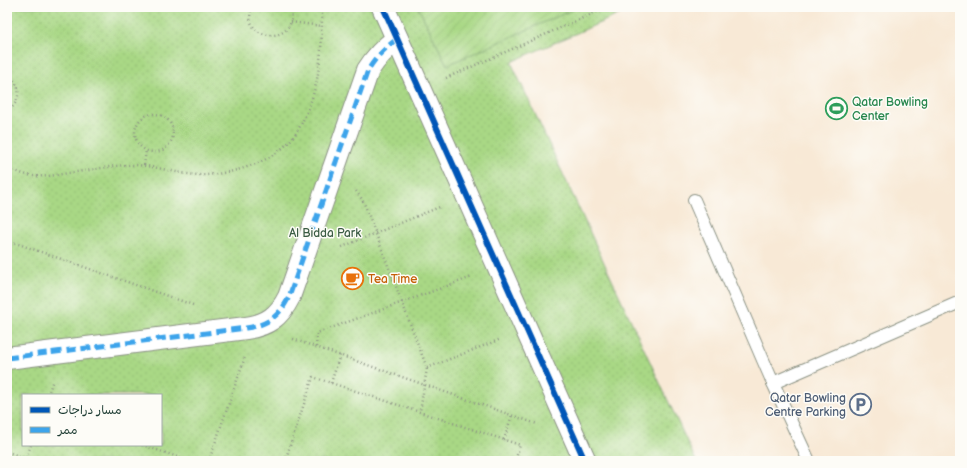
<svg xmlns="http://www.w3.org/2000/svg" width="967" height="468" viewBox="0 0 967 468" font-family="'Balsamiq Sans','Playpen Sans Arabic',sans-serif">
	<style>
		.park { fill: url(#park-dots); stroke: #648a5c; fill-rule: evenodd }
		.garden { fill: url(#garden-furrows); stroke: #648a5c }
		.lines { fill: none; stroke-linecap: round; stroke-linejoin: round }
		.lane-casing { stroke: #8c9385; stroke-width: 14 }
		.street-casing { stroke: #8c9385; stroke-width: 24 }
		.path { stroke: #8c9385; stroke-width: 2.5; stroke-dasharray: 1 3; stroke-linecap: butt }
		.lane { stroke: #fff; stroke-width: 12 }
		.street { stroke: #fff; stroke-width: 22 }
		.quiet { stroke: #3da4eb; stroke-width: 5; stroke-dasharray: 10 5; stroke-linecap: butt }
		.cycleway-casing { stroke: #fdfcf7; stroke-width: 8 }
		.cycleway { stroke: #0057b8; stroke-width: 6 }
		.labels { text-anchor: middle; dominant-baseline: central; stroke-width: 3; stroke-linejoin: round; paint-order: stroke }
		.leisure-label { font-size: 12px; fill: #27864d; stroke: #fdfcf7; text-anchor: start }
		.park-label { font-size: 12px; fill: #3b5c44; stroke: #fdfcf7 }
		.food-label { font-size: 12px; fill: #c56008; stroke: #fdfcf7; text-anchor: start }
		.service-label { font-size: 12px; fill: #4e5e75; stroke: #fdfcf7; text-anchor: end }
	</style>
	<defs>
		<pattern id="park-dots" width="8" height="8" patternUnits="userSpaceOnUse"><rect width="8" height="8" fill="#a9d885"/><path d="M2 2h.1M6 6h.1" fill="none" stroke="#91ba73" stroke-width="1.8" stroke-linecap="round"/></pattern>
		<pattern id="garden-furrows" width="10" height="10" patternUnits="userSpaceOnUse"><rect width="10" height="10" fill="#a9d885"/><path d="M-1 1l2-2M0 10L10 0M9 11l2-2" fill="none" stroke="#91ba73"/></pattern>
	</defs>
	<rect width="100%" height="100%" fill="#fdfcf7"/>
	<filter id="ink" filterUnits="userSpaceOnUse"><feTurbulence type="fractalNoise" baseFrequency=".025" numOctaves="2"/><feDisplacementMap in="SourceGraphic" scale="8" xChannelSelector="R" yChannelSelector="G"/><feConvolveMatrix kernelMatrix="1 2 1 2 8 2 1 2 1" color-interpolation-filters="sRGB"/></filter>
	<filter id="wash" filterUnits="userSpaceOnUse"><feTurbulence type="fractalNoise" baseFrequency=".012" numOctaves="4" result="noise"/><feDisplacementMap in="SourceGraphic" scale="16" xChannelSelector="R" yChannelSelector="G"/><feGaussianBlur stdDeviation="0.9" result="paint"/><feColorMatrix in="noise" values="0 0 0 0 0 0 0 0 0 0 0 0 0 0 0 0 0 1.4 0 .05"/><feComposite in="paint" operator="in"/></filter>
	<g filter="url(#wash)">
		<rect width="100%" height="100%" fill="#f8e9d6"/>
		<path class="park" d="M7,7h629l-125,55 185,399h-689zM23,395h138v50h-138z"/>
		<polygon class="garden" points="418,7 579,7 447,65"/>
	</g>
	<g filter="url(#ink)">
		<g class="lines">
			<defs>
				<g id="lane">
					<polyline points="694,200 773,383"/>
					<polyline points="809,461 773,383 960,302"/>
				</g>
				<g id="street">
					<polyline points="383,7 585,461"/>
					<path d="M7,358l239,-30c21,-3 33,-11 43,-31l79,-227c8,-13 17,-22 29,-31"/>
				</g>
			</defs>
			<use href="#lane" class="lane-casing"/>
			<use href="#street" class="street-casing"/>
			<g class="path">
				<path d="M252,7c-13,36 50,39 38,0"/>
				<polyline points="291,22 322,26"/>
				<path d="M7,76c17,8 13,27 0,36"/>
				<polyline points="446,78 608,7"/>
				<circle cx="154" cy="133" r="19"/>
				<polyline points="144,165 146,150"/>
				<path d="M7,166c21,14 39,11 61,7 20,-2 40,-7 60,-8 27,-1 51,11 78,10 31,-2 72,-14 90,-42 12,-19 20,-43 23,-66 3,-19 3,-40 3,-60"/>
				<polyline points="356,191 362,199 366,208 427,368 420,412"/>
				<polyline points="7,240 193,305"/>
				<polyline points="342,247 442,206"/>
				<polyline points="293,339 537,424"/>
				<polyline points="316,347 317,333 472,277"/>
				<polyline points="427,368 501,339"/>
				<polyline points="331,383 340,355"/>
				<polyline points="48,395 53,380"/>
				<polyline points="504,440 512,415"/>
				<polyline points="142,445 190,461"/>
				<polyline points="7,452 26,458"/>
				<polyline points="25,461 31,445"/>
				<polyline points="209,461 245,357"/>
				<polyline points="285,461 313,377 520,445 515,461"/>
			</g>
			<use href="#lane" class="lane"/>
			<use href="#street" class="street"/>
			<path class="quiet" d="M7,358l239,-30c21,-3 33,-11 43,-31l79,-227c8,-13 17,-22 29,-31"/>
			<defs>
				<polyline id="cycleway" points="383,7 585,461"/>
			</defs>
			<use href="#cycleway" class="cycleway-casing"/>
			<use href="#cycleway" class="cycleway"/>
		</g>
	</g>
	<defs>
		<symbol id="stadium-ring" viewBox="-11 -11 22 22"><circle r="9.5" fill="#fdfcf7" stroke="#2e9e5b" stroke-width="1.5"/><path d="M0-5a6.5 5 0 1 0 0 10a6.5 5 0 1 0 0-10ZM-3.5-1.8h7v3.6h-7Z" fill="#2e9e5b"/></symbol>
		<symbol id="cafe-ring" viewBox="-11 -11 22 22"><circle r="9.5" fill="#fdfcf7" stroke="#e8710a" stroke-width="1.5"/><path d="M-5.5-4.5H6V0H3Q3 3.5 0 3.5H-2.5Q-5.5 3.5-5.5 0ZM3-3.2v2h1.7v-2ZM-6 4.5H4V6H-6Z" fill="#e8710a"/></symbol>
		<symbol id="parking-ring" viewBox="-11 -11 22 22"><circle r="9.5" fill="#fdfcf7" stroke="#5c6f8a" stroke-width="1.5"/><path d="M-3.5-5.5H1a3.5 3.5 0 0 1 0 7H-1V5.5H-3.5ZM-1-3.4V-.6H.8a1.4 1.4 0 0 0 0-2.8Z" fill="#5c6f8a"/></symbol>
	</defs>
	<g fill-rule="evenodd">
		<use href="#stadium-ring" x="824" y="96" width="25" height="25"/>
		<use href="#cafe-ring" x="340" y="266" width="25" height="25"/>
		<use href="#parking-ring" x="848" y="392" width="25" height="25"/>
	</g>
	<g class="labels">
		<g class="leisure-label">
			<text x="852" y="102">Qatar Bowling<tspan x="852" dy="14">Center</tspan></text>
		</g>
		<g class="park-label">
			<text x="325" y="233">Al Bidda Park</text>
		</g>
		<g class="food-label">
			<text x="368" y="279">Tea Time</text>
		</g>
		<g class="service-label">
			<text x="846" y="398">Qatar Bowling<tspan x="846" dy="14">Centre Parking</tspan></text>
		</g>
	</g>
	<rect width="967" height="468" fill="none" stroke="#fdfcf7" stroke-width="24"/>
	<rect x="22" y="394" width="140" height="52" fill="#fdfcf7" stroke="#a4b0a9"/>
	<rect x="30" y="407" width="20" height="6" fill="#0057b8" stroke="#a4b0a9"/>
	<text x="58" y="414" font-size="12" fill="#1f3d34">مسار دراجات</text>
	<rect x="30" y="427" width="20" height="6" fill="#3da4eb" stroke="#a4b0a9"/>
	<text x="58" y="434" font-size="12" fill="#1f3d34">ممر</text>
</svg>
